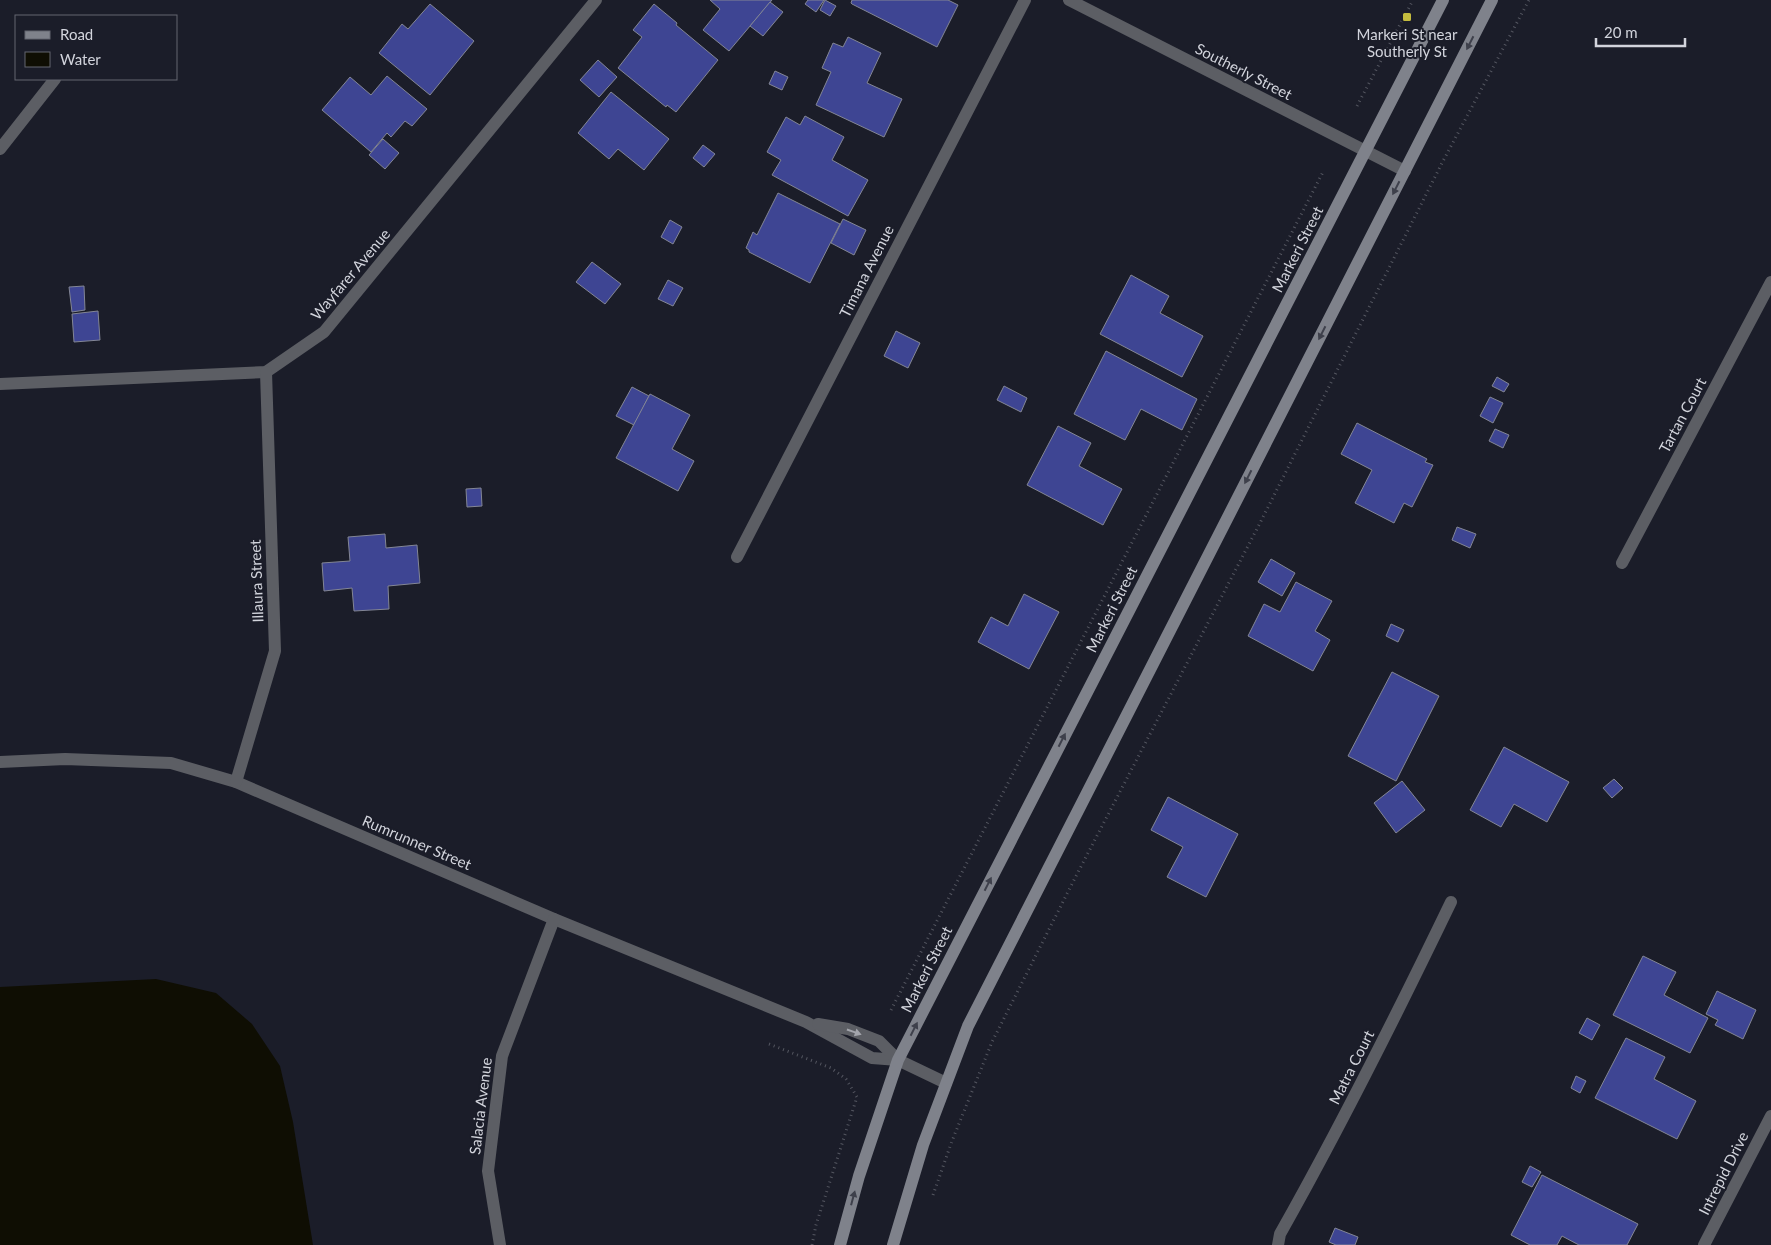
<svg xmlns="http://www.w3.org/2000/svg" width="1771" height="1245" viewBox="0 0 1771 1245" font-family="Lato,sans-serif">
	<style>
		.water { fill: #0f0e03 }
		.building { fill: #3e4593; stroke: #838695 }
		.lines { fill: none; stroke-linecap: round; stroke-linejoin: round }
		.path { stroke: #555761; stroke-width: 3; stroke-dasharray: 1 4; stroke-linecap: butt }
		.minor { stroke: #5c5e64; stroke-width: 12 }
		.secondary { stroke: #7f828b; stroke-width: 12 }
		.oneway { fill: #3e404b }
		.oneway2 { fill: #a3a5ac }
		.poi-dot { fill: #c4bc3e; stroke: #1b1d29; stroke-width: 2 }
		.labels { text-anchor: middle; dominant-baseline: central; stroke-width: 4; stroke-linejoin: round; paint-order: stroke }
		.poi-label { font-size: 15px; fill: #d2d4dc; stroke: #1b1d29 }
		.street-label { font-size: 15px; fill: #d2d4dc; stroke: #1b1d29 }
	</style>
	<rect width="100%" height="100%" fill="#1b1d29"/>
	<polygon class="water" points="156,979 216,993 252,1024 280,1066 293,1122 313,1245 0,1245 0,987"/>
	<g class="building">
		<polygon points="710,0 772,0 729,51 703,30 720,9"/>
		<polygon points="808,0 824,0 816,12 805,4"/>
		<polygon points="825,0 836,6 830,16 820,10"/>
		<polygon points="852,0 948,0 958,5 937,47 852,4 851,3"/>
		<polygon points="770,2 783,12 763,36 750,26"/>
		<polygon points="430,4 474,41 430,95 379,53 402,24 408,29"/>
		<polygon points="654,4 677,23 676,25 718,60 676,112 667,105 666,107 618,68 642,37 633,30"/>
		<polygon points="848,37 881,53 867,83 902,99 884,137 816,105 831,72 822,68 833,43 843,47"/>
		<polygon points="598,60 617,77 599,97 580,80"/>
		<polygon points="775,71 788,77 782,90 769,84"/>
		<polygon points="387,76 427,109 412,126 405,121 391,137 387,133 371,152 322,110 350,77 371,95"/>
		<polygon points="611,92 669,139 644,170 618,149 609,159 578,133"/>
		<polygon points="805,116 844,137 832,160 868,180 848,216 772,175 781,160 767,152 786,117 800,125"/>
		<polygon points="383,139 399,153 385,169 369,155"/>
		<polygon points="703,145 715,154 704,167 693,158"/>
		<polygon points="778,193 840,224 810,283 749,252 749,250 746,248 753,232 757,235"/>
		<polygon points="843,219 866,230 854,255 831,243"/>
		<polygon points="670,220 682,227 673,244 661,237"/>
		<polygon points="592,262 621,284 605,304 576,282"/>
		<polygon points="1131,275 1169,296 1160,313 1203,336 1182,377 1100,334"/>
		<polygon points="668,280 683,288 673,306 658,299"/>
		<polygon points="84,286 85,310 72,312 69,287"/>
		<polygon points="98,311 100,340 74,342 72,314"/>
		<polygon points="896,331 920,343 908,368 884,356"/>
		<polygon points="1106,351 1197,399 1182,430 1141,409 1125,440 1074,414"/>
		<polygon points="1497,377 1509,384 1504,392 1492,386"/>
		<polygon points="1004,386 1027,398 1021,412 997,400"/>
		<polygon points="632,387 649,396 634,425 616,416"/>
		<polygon points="650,394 690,415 672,449 694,461 678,491 616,458"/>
		<polygon points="1490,397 1503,403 1493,423 1480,416"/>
		<polygon points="1357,423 1427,459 1425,462 1433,465 1412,507 1404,503 1394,523 1355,503 1372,470 1341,454"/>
		<polygon points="1058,426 1091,443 1079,466 1122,489 1103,525 1027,485"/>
		<polygon points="1495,429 1509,435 1503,448 1489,441"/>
		<polygon points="481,488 482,506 467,507 466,489"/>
		<polygon points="1457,527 1476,534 1470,548 1452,540"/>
		<polygon points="385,534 386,548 417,545 420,583 388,586 389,609 354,611 352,588 324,591 322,563 350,561 348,537"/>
		<polygon points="1271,559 1295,573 1282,596 1258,582"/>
		<polygon points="1296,582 1332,601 1315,631 1330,640 1313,671 1248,636 1264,604 1280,612"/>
		<polygon points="1024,594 1059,612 1029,669 978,642 991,617 1008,626"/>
		<polygon points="1391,624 1404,630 1398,642 1386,636"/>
		<polygon points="1392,672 1439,696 1396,781 1348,756"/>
		<polygon points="1504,747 1569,782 1547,822 1514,804 1501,827 1470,810"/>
		<polygon points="1614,779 1623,788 1612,798 1603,788"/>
		<polygon points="1402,781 1425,810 1396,833 1374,803"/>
		<polygon points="1168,797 1238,834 1206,897 1167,877 1183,847 1151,830"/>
		<polygon points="1643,956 1676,972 1664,995 1708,1018 1690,1053 1613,1015"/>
		<polygon points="1717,991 1756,1010 1743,1039 1715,1025 1718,1020 1706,1014"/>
		<polygon points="1587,1018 1600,1025 1592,1040 1579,1033"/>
		<polygon points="1626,1038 1665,1057 1654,1079 1696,1101 1677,1139 1595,1098"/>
		<polygon points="1576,1076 1586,1081 1580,1093 1571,1088"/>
		<polygon points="1530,1166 1541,1172 1532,1187 1522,1182"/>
		<polygon points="1542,1175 1638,1224 1627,1245 1579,1245 1562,1236 1557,1245 1530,1245 1511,1235"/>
		<polygon points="1335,1228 1358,1237 1355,1245 1336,1245 1329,1242"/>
	</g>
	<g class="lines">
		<g class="path">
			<polyline points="1357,106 1413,0"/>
			<polyline points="891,1010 1323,172"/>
			<polyline points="769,1044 831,1068 846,1079 857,1097 816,1225 812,1245"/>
			<polyline points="933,1195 952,1141 992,1042 1075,878 1260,523 1442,163 1529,0"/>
		</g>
		<g class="minor">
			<polyline points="1069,0 1405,171"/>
			<polyline points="0,149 55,79"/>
			<polyline points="0,384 266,372 324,332 596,0"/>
			<polyline points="737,557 1025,0"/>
			<polyline points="1622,563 1771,282"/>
			<polyline points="0,762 65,759 171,763 236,782 554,919 806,1022 872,1058 898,1060"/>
			<polyline points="236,782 275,651 266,372"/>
			<polyline points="818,1024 848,1029 879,1041 898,1060 946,1083"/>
			<polyline points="500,1245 488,1171 502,1056 554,919"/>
			<path d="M1278,1245l2,-11c61,-108 117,-220 171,-332"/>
			<polyline points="1704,1245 1771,1116"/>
		</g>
		<g class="secondary">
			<polyline points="840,1245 859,1176 898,1060 1443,0"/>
			<polyline points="893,1245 923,1145 968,1026 1492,0"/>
		</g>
	</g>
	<defs><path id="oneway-solid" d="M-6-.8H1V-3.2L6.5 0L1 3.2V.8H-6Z" transform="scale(1.25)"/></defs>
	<g class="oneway">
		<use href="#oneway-solid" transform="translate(1470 43) rotate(117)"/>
		<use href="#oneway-solid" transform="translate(1396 188) rotate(117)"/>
		<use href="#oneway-solid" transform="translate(1322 333) rotate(117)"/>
		<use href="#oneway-solid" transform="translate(1248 477) rotate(117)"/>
		<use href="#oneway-solid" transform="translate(1062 740) rotate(-63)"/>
		<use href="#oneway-solid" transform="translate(988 884) rotate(-63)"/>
		<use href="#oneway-solid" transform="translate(914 1029) rotate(-63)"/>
		<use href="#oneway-solid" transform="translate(853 1198) rotate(-75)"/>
	</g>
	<use class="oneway2" href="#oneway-solid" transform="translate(854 1032) rotate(19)"/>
	<rect class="poi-dot" x="1402" y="12" width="10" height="10" rx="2.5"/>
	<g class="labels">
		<g class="poi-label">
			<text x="1407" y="34">Markeri St near<tspan x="1407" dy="17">Southerly St</tspan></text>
		</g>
		<g class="street-label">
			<text transform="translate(1244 71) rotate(27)">Southerly Street</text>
			<text transform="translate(1297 249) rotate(-63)">Markeri Street</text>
			<text transform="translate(866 271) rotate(-63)">Timana Avenue</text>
			<text transform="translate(350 274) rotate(-50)">Wayfarer Avenue</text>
			<text transform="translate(1682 415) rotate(-62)">Tartan Court</text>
			<text transform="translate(256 581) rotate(-92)">Illaura Street</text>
			<text transform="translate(1111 609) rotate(-63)">Markeri Street</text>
			<text transform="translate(417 842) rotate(23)">Rumrunner Street</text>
			<text transform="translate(926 969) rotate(-63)">Markeri Street</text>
			<text transform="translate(1351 1067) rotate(-63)">Matra Court</text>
			<text transform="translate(480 1106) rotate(-83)">Salacia Avenue</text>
			<text transform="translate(1723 1173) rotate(-63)">Intrepid Drive</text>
		</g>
	</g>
	<rect x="15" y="15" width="162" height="65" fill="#1b1d29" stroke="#646671"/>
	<rect x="25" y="31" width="25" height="8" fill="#7f828b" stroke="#646671"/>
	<text x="60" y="40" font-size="15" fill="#d2d4dc">Road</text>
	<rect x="25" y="52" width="25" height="15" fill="#0f0e03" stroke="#646671"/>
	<text x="60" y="65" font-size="15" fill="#d2d4dc">Water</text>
	<path d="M1596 38v8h89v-8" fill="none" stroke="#d2d4dc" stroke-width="2.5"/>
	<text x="1604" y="38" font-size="15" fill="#d2d4dc" stroke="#1b1d29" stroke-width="4" paint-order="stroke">20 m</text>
</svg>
